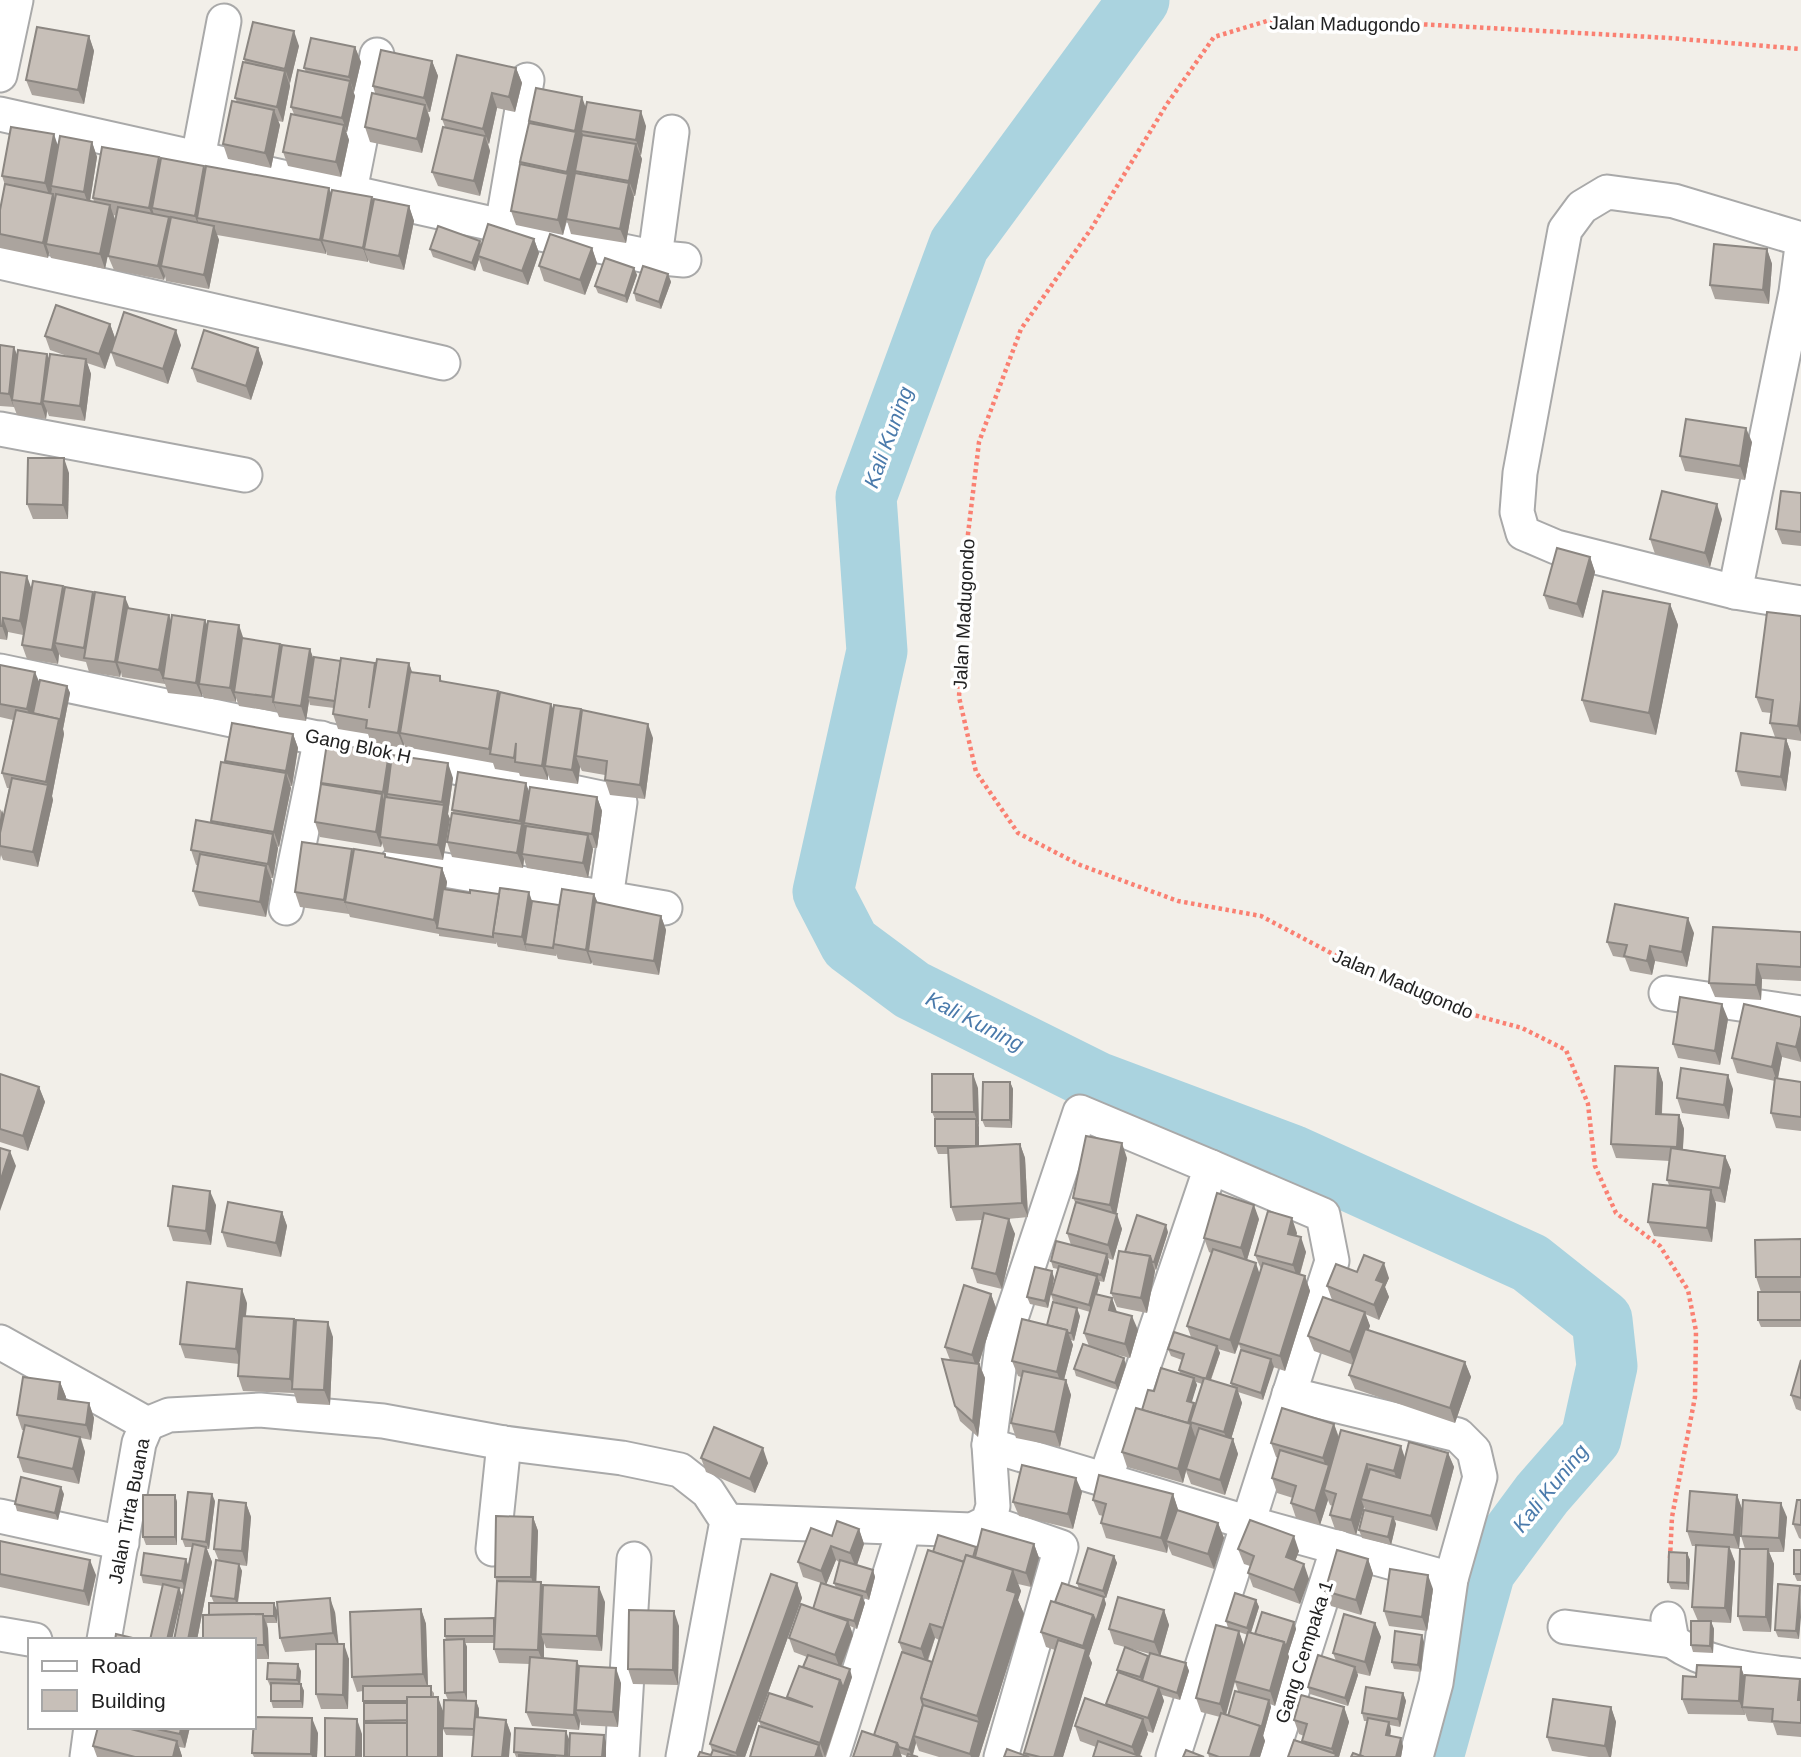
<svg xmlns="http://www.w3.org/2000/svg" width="1801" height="1757" viewBox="0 0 1801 1757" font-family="Arial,sans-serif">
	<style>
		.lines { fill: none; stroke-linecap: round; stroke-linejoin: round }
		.river { stroke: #aad3df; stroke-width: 61 }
		.minor-casing { stroke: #a9a9a9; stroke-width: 37 }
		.path { stroke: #fa8072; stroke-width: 4.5; stroke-dasharray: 3.5 3.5; stroke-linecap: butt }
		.minor { stroke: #fff; stroke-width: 33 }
		.wall { fill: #aba49e; fill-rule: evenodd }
		.shaded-wall { fill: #8b8681 }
		.building { fill: #c7bfb8; stroke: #8b8681; stroke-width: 2 }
		.labels { text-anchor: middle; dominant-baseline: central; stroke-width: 7; stroke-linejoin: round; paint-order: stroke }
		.street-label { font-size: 19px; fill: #222; stroke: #fff }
		.water-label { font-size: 21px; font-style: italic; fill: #4a7aab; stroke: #fff }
	</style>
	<rect width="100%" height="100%" fill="#f2efe9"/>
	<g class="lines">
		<polyline class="river" points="1139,0 959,245 866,497 877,651 823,892 850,944 912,990 1097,1082 1292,1155 1530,1263 1602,1320 1607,1366 1591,1438 1542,1494 1485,1571 1433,1757"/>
		<defs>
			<g id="minor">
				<polyline points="0,75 16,0"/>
				<polyline points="0,114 502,226 652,257 684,260"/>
				<polyline points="198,158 224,21"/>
				<polyline points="350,191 377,55"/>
				<polyline points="502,226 527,80"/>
				<polyline points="1801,239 1674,201 1607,192 1582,207 1565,230 1520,473 1517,512 1523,533 1556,547 1735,592 1801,603"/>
				<polyline points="652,257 657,242 672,132"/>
				<polyline points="0,262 443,363"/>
				<polyline points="0,429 245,475"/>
				<polyline points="1735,592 1796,292 1801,254"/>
				<polyline points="0,671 620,802 606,898"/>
				<polyline points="398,862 665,908"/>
				<polyline points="286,908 321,738"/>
				<polyline points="1666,993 1801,1013"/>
				<polyline points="0,1342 147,1424 139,1443 104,1640"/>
				<polyline points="1289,1394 1458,1435 1474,1451 1480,1477 1451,1579 1436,1683 1416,1757"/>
				<polyline points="147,1424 169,1415 260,1410 383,1421 504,1443 622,1458 680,1470 708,1492 727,1521 683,1757"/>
				<polyline points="989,1445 1249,1523 1451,1579"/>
				<polyline points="0,1516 122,1543"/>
				<polyline points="727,1521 972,1530 988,1522 993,1506 989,1445 1002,1345 1080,1112 1211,1167 1106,1477"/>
				<polyline points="988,1522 1061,1547 1001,1757"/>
				<polyline points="493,1549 504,1443"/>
				<path d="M1668,1619l4,22c39,27 84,29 129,35"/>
				<polyline points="1565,1627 1672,1641"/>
				<polyline points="0,1634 35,1640"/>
				<polyline points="87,1757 91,1727"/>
				<polyline points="622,1757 634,1559"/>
				<polyline points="832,1757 904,1529"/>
				<polyline points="1173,1757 1332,1261 1323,1215 1211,1167"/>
				<polyline points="1271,1757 1338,1547"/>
			</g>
		</defs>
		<use href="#minor" class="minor-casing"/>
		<polyline class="path" points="1670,1558 1672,1517 1695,1397 1696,1331 1688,1290 1660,1246 1616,1213 1595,1166 1588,1104 1566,1050 1522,1028 1470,1014 1331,953 1261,916 1178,901 1080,865 1018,833 976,772 959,697 968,534 979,442 1021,329 1091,229 1167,104 1214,37 1267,21 1345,20 1669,38 1801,49"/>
		<use href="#minor" class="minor"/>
	</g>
	<g class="wall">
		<polygon points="89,36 94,51 84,104 32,95 26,80"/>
		<polygon points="299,46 290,83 290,86 283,122 278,121 280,125 271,168 228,159 223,144 237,102 235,98 245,62 244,59"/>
		<polygon points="355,47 361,62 354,92 353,92 355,96 347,132 346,132 349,140 341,177 288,166 283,152 294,114 291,107 306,72 304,68"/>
		<polygon points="432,61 438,76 430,112 428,112 430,119 422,153 370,142 365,127 375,93 373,86"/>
		<polygon points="516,68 522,83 515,112 497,108 489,144 488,143 490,151 480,196 438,186 432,172 445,127 442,119"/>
		<polygon points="586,108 646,126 641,155 640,155 642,159 635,196 633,196 634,197 626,243 571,234 567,221 563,235 516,225 511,211 521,164 520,162 530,123 529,121"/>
		<polygon points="92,142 97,157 90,201 94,202 93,198 160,162 331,193 374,202 409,206 414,221 404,270 370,263 368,260 368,262 327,255 326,251 326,254 217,235 219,240 209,289 166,281 165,276 164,280 114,270 108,256 116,216 114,215 115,220 105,269 51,258 49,253 48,258 0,248 0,234 5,185 2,176 58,145"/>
		<polygon points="534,239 539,253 528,285 483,271 479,259 475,271 433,257 430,249 481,245"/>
		<polygon points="592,248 597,263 585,295 544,281 539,266"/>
		<polygon points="1767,249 1772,264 1769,304 1715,299 1710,285"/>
		<polygon points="634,268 637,275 627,303 598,293 595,286"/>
		<polygon points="668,274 671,282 661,309 636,301 634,293"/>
		<polygon points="110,324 115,338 181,345 168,384 116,366 111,352 105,369 87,363 91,374 85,421 49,416 47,411 46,419 17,415 14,407 0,406 0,345 17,355 47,354 49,359 70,357 50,350 45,336"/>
		<polygon points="258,348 263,363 251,400 197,382 192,368"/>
		<polygon points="1752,442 1745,480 1685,471 1680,456"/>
		<polygon points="69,473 68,519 33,519 27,504"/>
		<polygon points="1801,493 1801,546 1782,544 1776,529"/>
		<polygon points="1722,519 1710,567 1655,554 1650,539"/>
		<polygon points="1590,557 1595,572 1583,618 1549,609 1544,595"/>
		<polygon points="0,572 31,588 93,592 94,596 129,608 171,621 205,620 207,625 244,639 280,644 281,649 310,649 313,659 375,663 376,666 409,663 412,672 440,676 442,682 499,694 553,708 582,712 653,738 645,799 610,795 605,780 605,775 582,771 580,767 578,784 550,780 548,775 548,780 520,776 519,773 495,769 493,763 405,747 404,744 404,748 371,743 368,734 338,729 333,714 334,708 310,705 309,701 306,721 279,717 277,712 239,706 236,698 236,702 204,698 202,694 202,697 168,693 165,684 122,677 121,672 120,677 89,672 86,662 61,657 59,654 58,664 27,659 22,645 23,635 8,632 7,640 0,639"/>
		<polygon points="1670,604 1678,625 1656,735 1590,722 1582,700"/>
		<polygon points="1801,616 1801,741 1782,738 1786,739 1791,753 1786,791 1741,786 1736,771 1775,737 1770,723 1771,713 1762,712 1756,697"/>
		<polygon points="0,665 39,682 67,686 70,693 63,729 64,734 52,796 53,800 38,867 3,860 1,855 0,861 0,809 4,815 9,788 7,788 2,773 13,720 0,717"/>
		<polygon points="293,734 298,748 292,786 290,786 291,788 279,847 277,846 278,848 273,878 271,878 272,881 266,917 199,906 193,891 198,865 196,865 191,850 212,823 211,821 226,763 225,761"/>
		<polygon points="389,753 391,759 453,778 448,814 450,819 443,860 385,852 382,843 381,847 320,837 315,822 321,784 321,783"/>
		<polygon points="529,791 597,797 602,811 597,848 592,848 593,849 588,878 527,868 524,859 523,868 452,857 447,842 453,813 452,810"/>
		<polygon points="353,852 442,868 447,882 446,889 559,905 594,894 597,902 661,916 666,930 659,975 593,965 592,962 591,964 558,959 556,954 556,956 498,947 496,942 496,944 439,936 439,934 350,917 349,914 300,907 295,892"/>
		<polygon points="1801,932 1801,981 1762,979 1761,1000 1715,997 1709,983"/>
		<polygon points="1694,933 1687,967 1655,961 1652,975 1630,971 1625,958 1613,956 1607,942"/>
		<polygon points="1801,1017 1801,1062 1782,1057 1778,1079 1801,1082 1801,1131 1776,1128 1771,1113 1775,1081 1737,1073 1732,1058"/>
		<polygon points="1728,1019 1720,1065 1678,1058 1673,1044"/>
		<polygon points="1658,1068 1663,1083 1662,1114 1679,1115 1684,1129 1683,1149 1725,1156 1731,1170 1725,1203 1715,1201 1716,1204 1712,1242 1654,1236 1648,1222 1669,1185 1667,1180 1670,1161 1616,1158 1611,1144"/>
		<polygon points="0,1074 39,1087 45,1102 28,1151 0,1142"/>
		<polygon points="1010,1082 1013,1089 1012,1128 985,1127 982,1120"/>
		<polygon points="978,1088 979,1146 1020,1144 1025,1158 1028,1217 1007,1219 1015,1234 1002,1289 977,1283 972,1268 982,1220 956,1221 951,1207 948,1154 938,1154 935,1146 935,1119 932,1112"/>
		<polygon points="1733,1089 1729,1119 1682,1113 1677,1098"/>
		<polygon points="1127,1158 1116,1214 1122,1229 1113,1260 1108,1258 1109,1262 1104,1282 1099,1281 1100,1283 1097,1294 1112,1298 1117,1312 1138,1330 1130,1358 1110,1353 1126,1365 1118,1390 1076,1376 1074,1369 1089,1346 1084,1333 1090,1312 1053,1301 1051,1294 1048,1308 1030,1304 1027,1297 1052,1271 1054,1278 1052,1291 1058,1269 1053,1268 1051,1261 1071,1245 1067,1233 1076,1204 1073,1198"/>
		<polygon points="216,1205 211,1245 173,1241 168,1226"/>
		<polygon points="282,1212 287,1226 281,1257 227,1247 222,1232"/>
		<path d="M1259,1219l-12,41 13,14 1,-5 -6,-14 42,-22 -1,3 10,16 -6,23 5,1 5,15 -25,80 -12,-4 -10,33 -25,-8 4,11 -11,36h2l5,15 -13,41 -34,-11 -5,-13 -3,12 -56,-16 -5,-15 20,-42 12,-19 26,-18 -1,-3 3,-10 -11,-4 -3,-7 23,-12 -4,-11 24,-73 -2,-1 -5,-14zM1239,1344l2,6 -10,33 1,4 -21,-7 9,-27 -2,-4 17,5zM1196,1382l6,2 -7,22 -4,-4 6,-17z"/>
		<polygon points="1168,1232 1156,1270 1155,1269 1155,1271 1147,1313 1117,1307 1111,1293 1125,1252"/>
		<polygon points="1801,1239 1801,1291 1761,1292 1756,1277"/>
		<polygon points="1357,1272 1389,1278 1385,1287 1389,1297 1379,1320 1365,1314 1370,1326 1368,1330 1465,1362 1471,1377 1455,1423 1355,1389 1349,1375 1353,1365 1314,1351 1308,1336 1332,1300 1327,1286"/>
		<polygon points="1801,1292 1801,1327 1761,1327 1758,1320"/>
		<polygon points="991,1294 996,1308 979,1363 985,1378 978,1437 960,1421 955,1406 950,1360 945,1347"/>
		<polygon points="247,1303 246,1316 294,1319 296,1323 333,1337 330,1405 297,1403 294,1393 243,1391 238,1376 239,1364 185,1358 180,1344"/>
		<polygon points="1080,1316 1074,1341 1071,1340 1073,1345 1064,1380 1066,1380 1071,1395 1060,1447 1016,1438 1011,1423 1021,1377 1018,1376 1012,1361 1047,1325"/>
		<polygon points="1801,1360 1801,1411 1796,1409 1791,1395"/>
		<polygon points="60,1382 66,1397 65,1400 89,1403 94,1418 91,1440 81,1438 85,1452 79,1484 23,1472 18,1457 24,1430 22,1430 17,1415"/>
		<polygon points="1334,1424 1339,1437 1405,1457 1448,1453 1454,1467 1437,1531 1395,1520 1396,1524 1391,1545 1362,1538 1359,1530 1365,1510 1364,1507 1356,1535 1335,1529 1330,1515 1333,1506 1330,1505 1328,1500 1320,1525 1296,1518 1291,1503 1293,1498 1277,1493 1272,1478 1278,1458 1276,1457 1271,1443"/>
		<polygon points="701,1458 768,1463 755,1493 706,1472"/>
		<polygon points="1082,1492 1073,1529 1019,1516 1013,1502"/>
		<polygon points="64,1494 58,1520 17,1511 15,1504"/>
		<polygon points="1173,1494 1178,1510 1218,1523 1224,1538 1214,1569 1172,1555 1168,1546 1167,1553 1106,1538 1101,1523 1103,1516 1099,1515 1093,1500"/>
		<polygon points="175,1495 177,1502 177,1545 146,1545 143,1537"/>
		<polygon points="1737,1495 1742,1509 1739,1549 1730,1548 1735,1562 1731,1623 1711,1622 1714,1629 1713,1653 1693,1652 1691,1645 1698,1621 1692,1607 1696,1546 1692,1546 1687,1531"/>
		<polygon points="1801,1500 1801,1539 1799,1538 1793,1524"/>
		<polygon points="215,1501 209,1549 207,1549 212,1562 197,1640 174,1640 184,1589 176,1588 179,1588 182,1596 163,1586 143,1583 141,1575 188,1567 192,1547 185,1547 182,1539"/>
		<polygon points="246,1503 251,1517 247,1566 239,1565 242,1571 238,1603 274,1603 277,1623 267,1623 268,1629 269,1659 254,1659 254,1640 209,1615 214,1603 211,1596 219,1561 214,1549"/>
		<polygon points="533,1517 538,1531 536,1582 541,1582 543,1588 605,1602 602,1651 546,1648 544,1643 544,1658 579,1666 621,1683 618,1727 581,1725 580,1721 579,1730 532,1726 526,1712 530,1664 499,1663 494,1649 494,1643 465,1643 467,1647 467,1700 448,1700 445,1693 446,1640 445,1636 495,1622 497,1583 495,1577"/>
		<polygon points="1787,1517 1784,1552 1769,1552 1774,1564 1771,1632 1743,1631 1738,1616 1745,1549 1741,1536"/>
		<path d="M859,1529l5,15 -7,21 16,5 2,7 -6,23 -6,-2 2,5 -8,26 -7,-3 3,9 -12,32 11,10 -26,80h-76l11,-30 -2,-6 28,-22v-2l16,-30 4,-10 -13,-5 -5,-14 24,-29 8,-26 -18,-6 -5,-15 34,-26zM836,1560l3,2 -5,21 2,5 -10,-3z"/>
		<polygon points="0,1541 96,1575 89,1606 0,1587"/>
		<path d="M1034,1544l5,14 -8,29 -13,-3 3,7 -3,9 6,14 -45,143h-40l-20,-6 -3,-8 -3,12 -6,1 -6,-2 -27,-19 29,-82 -4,-11 34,-90 44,-2zM935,1638l4,2 -7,22 -4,-1z"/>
		<polygon points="1238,1549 1299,1551 1295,1561 1309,1579 1300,1604 1253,1587 1248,1573 1250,1566 1244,1564"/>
		<polygon points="1801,1550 1801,1581 1797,1581 1794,1574"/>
		<polygon points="1687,1553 1690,1560 1689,1590 1671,1589 1668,1582"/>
		<polygon points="1114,1556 1117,1563 1106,1598 1104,1598 1106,1604 1089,1656 1092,1663 1063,1757 1004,1757 1025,1756 1024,1753 1055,1650 1046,1647 1041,1632 1055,1602 1079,1589 1077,1583"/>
		<polygon points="1368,1559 1373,1574 1361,1615 1331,1606 1325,1591"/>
		<polygon points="797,1583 802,1598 745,1757 698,1757 711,1755 712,1751 710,1744"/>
		<polygon points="1801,1588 1799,1639 1778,1637 1775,1630"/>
		<polygon points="1433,1589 1427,1631 1389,1626 1384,1611"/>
		<path d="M1256,1600l3,7 -8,26 4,1 39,-12 2,7 -8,25 1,3 -14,49 -5,-2 1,3 -8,29 2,5 -5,16h-51l-1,-4 12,-36 -19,-5 -5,-14 32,-70 -2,-7zM1239,1632l9,3 -4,11zM1235,1682l3,9 -10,25 -2,-1z"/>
		<polygon points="421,1609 426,1624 428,1686 434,1693 434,1697 443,1711 476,1701 479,1709 479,1717 506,1720 511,1734 474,1736 446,1735 443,1729 443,1757 364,1723 363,1691 357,1692 352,1677"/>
		<polygon points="1164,1610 1169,1625 1160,1656 1186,1663 1189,1671 1180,1700 1162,1695 1164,1701 1153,1733 1147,1731 1148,1734 1140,1756 1096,1747 1080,1741 1075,1726 1107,1706 1106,1704 1118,1672 1117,1670 1149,1658 1150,1654 1114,1644 1109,1629"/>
		<polygon points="335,1612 338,1644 349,1659 348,1709 321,1709 316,1694 316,1650 285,1652 280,1638"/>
		<polygon points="1375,1623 1381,1637 1370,1676 1357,1673 1358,1675 1348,1706 1310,1694 1308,1687 1336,1661 1333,1653"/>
		<polygon points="679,1626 678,1685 633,1684 628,1669"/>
		<polygon points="1424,1642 1421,1672 1394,1669 1392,1662"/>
		<polygon points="1741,1667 1744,1677 1801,1681 1801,1737 1777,1735 1773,1723 1748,1721 1745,1713 1745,1715 1688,1714 1682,1699 1696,1677"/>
		<polygon points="301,1671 300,1684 301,1684 304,1691 303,1708 273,1708 271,1701 271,1686 270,1686 267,1679"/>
		<polygon points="1403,1693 1406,1701 1400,1727 1390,1725 1391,1730 1390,1736 1403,1746 1401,1757 1351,1757 1360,1755 1368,1721 1364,1721 1362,1713"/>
		<polygon points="1344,1707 1349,1722 1339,1757 1303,1743 1302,1741 1304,1736 1299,1734 1294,1720"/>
		<polygon points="1611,1707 1616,1722 1611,1757 1589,1757 1552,1751 1547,1737"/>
		<polygon points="98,1727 190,1727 185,1748 179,1747 182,1757 97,1757 93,1746"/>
		<polygon points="318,1733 317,1757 254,1757 252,1753"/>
		<polygon points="569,1739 568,1757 516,1757 514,1752"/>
	</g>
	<g class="shaded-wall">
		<polygon points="294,31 299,46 290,83 285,69"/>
		<polygon points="89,36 94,51 84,104 78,90"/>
		<polygon points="355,47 361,62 354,92 349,77"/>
		<polygon points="432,61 438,76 430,112 424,98"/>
		<polygon points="516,68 522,83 515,112 509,97"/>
		<polygon points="285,71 290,86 283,122 277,107"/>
		<polygon points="350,81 355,96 347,132 342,118"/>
		<polygon points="492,93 497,108 489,144 483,129"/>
		<polygon points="582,97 587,111 581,131 583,134 580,145 575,131"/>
		<polygon points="425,105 430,119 422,153 417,139"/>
		<polygon points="274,110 280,125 271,168 265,153"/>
		<polygon points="641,111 646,126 641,155 636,140"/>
		<polygon points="344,125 349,140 341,177 336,162"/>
		<polygon points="576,132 581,147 573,186 574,188 563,235 558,220 568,175 567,172"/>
		<polygon points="54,134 59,149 51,186 52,189 50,198 45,183"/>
		<polygon points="485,136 490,151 480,196 474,181"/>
		<polygon points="92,142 97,157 89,207 84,192"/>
		<polygon points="636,144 642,159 635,196 629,181"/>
		<polygon points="159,157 164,172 152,208 155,218 155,222 149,208"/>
		<polygon points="204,166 209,180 197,218 200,228 200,231 195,216"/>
		<polygon points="629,183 634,197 626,243 620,229"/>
		<polygon points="329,188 335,203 322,240 326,251 326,254 320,240"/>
		<polygon points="53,194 58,208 46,244 49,253 48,258 43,243"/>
		<polygon points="372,197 377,212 364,249 368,260 368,262 363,248"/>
		<polygon points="110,205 115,220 105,269 100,254"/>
		<polygon points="409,206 414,221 404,270 399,256"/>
		<polygon points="169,217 174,232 161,266 165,276 164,280 158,266"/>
		<polygon points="214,226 219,240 209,289 204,275"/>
		<polygon points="534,239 539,253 528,285 522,271"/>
		<polygon points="480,241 482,248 478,256 479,259 475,271 472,263"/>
		<polygon points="592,248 597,263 585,295 580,280"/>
		<polygon points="1767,249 1772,264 1769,304 1763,290"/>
		<polygon points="634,268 637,275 627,303 625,296"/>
		<polygon points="668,274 671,282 661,309 659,302"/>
		<polygon points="110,324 115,338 105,369 99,354"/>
		<polygon points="176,330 181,345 168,384 163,369"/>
		<polygon points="14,347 20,362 12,400 14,408 9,394"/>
		<polygon points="258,348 263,363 251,400 246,386"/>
		<polygon points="47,354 53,368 43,401 47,411 46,419 41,404"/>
		<polygon points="86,359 91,374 85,421 80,406"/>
		<polygon points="1746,428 1752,442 1745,480 1740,466"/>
		<polygon points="64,458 69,473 68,519 63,505"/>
		<polygon points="1717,504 1722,519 1710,567 1705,553"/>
		<polygon points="1590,557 1595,572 1583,618 1577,604"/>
		<polygon points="27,576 32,590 25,635 20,621"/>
		<polygon points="63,586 68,601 55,643 59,654 58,664 52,650"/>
		<polygon points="93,592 98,607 87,658 84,648"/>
		<polygon points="125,597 131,612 117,662 121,672 120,677 115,662"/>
		<polygon points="1670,604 1678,625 1656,735 1649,713"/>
		<polygon points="169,615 174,630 163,678 165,684 159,670"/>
		<polygon points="3,618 8,632 7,640 2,626"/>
		<polygon points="205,620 211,635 199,684 202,694 202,697 196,683"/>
		<polygon points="239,625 244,640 234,692 236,698 236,702 230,688"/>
		<polygon points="280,644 285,659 273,702 277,712 272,697"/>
		<polygon points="310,649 315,663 308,697 309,701 306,721 301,706"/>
		<polygon points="409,663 414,678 400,733 404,744 404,748 398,733"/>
		<polygon points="35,672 41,686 33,724 27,709"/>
		<polygon points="67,686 70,693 63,729 64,734 52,796 53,800 38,867 33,852 48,786 46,782"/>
		<polygon points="498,691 503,705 491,754 489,749"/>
		<polygon points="1801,700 1801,735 1798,726"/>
		<polygon points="551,704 557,718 545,766 548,775 548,780 542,766"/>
		<polygon points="581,709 587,723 576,756 580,767 578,784 572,770"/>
		<polygon points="648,724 653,738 645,799 640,785"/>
		<polygon points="293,734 298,748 292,786 286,771"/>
		<polygon points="1786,739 1791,753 1786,791 1781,777"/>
		<polygon points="389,753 394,767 387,794 389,800 388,807 383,792"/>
		<polygon points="448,763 453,778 448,814 450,819 443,860 438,845 444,807 442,802"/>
		<polygon points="286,773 291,788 279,847 274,832"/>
		<polygon points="526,783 531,797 524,823 526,828 522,854 524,859 523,868 517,853 522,826 520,821"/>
		<polygon points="382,794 387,809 380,837 382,843 381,847 376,832"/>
		<polygon points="597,797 602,811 597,848 592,834"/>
		<polygon points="2,810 7,824 0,846 0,820"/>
		<polygon points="273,834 278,848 273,878 268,864"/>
		<polygon points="588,835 593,849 588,878 583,863"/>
		<polygon points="352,849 357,864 345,902 349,914 344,900"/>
		<polygon points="266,866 272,881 266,917 260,902"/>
		<polygon points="442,868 447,882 440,929 437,928 434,920"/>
		<polygon points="529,892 534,907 525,944 527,952 522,937"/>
		<polygon points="594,894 600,908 588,951 592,962 591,964 586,950"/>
		<polygon points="661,916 666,930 659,975 654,961"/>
		<polygon points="1688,918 1694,933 1687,967 1682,952"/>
		<polygon points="1650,946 1655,961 1652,975 1647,961"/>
		<polygon points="1757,964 1762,979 1761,1000 1756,985"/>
		<polygon points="1722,1004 1728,1019 1720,1065 1715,1051"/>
		<polygon points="1801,1026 1801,1061 1796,1047"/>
		<polygon points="1777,1043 1782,1057 1777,1082 1772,1067"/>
		<polygon points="1658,1068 1663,1083 1661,1128 1656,1114"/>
		<polygon points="973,1074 978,1088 979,1127 974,1112"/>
		<polygon points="1728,1075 1733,1089 1729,1119 1724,1105"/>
		<polygon points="1010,1082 1013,1089 1012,1128 1010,1120"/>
		<polygon points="39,1087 45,1102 28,1151 23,1136"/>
		<polygon points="1679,1115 1684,1129 1682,1162 1677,1147"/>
		<polygon points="976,1119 979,1127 979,1154 976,1146"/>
		<polygon points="1122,1143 1127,1158 1115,1220 1110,1205"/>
		<polygon points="1020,1144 1025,1158 1028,1217 1022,1203"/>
		<polygon points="10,1151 16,1166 0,1211 0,1182"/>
		<polygon points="1725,1156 1731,1170 1725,1203 1720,1188"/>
		<polygon points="1711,1190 1716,1204 1712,1242 1707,1228"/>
		<polygon points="210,1191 216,1205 211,1245 206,1231"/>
		<polygon points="1254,1205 1259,1219 1246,1263 1241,1248"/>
		<polygon points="282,1212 287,1226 281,1257 276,1243"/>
		<polygon points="1117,1214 1122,1229 1113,1260 1108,1245"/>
		<polygon points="1292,1218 1297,1233 1293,1248 1288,1234"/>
		<polygon points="1009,1219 1015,1234 1002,1289 996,1274"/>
		<polygon points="1166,1225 1168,1232 1156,1270 1154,1262"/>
		<polygon points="1301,1237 1306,1252 1298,1280 1293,1265"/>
		<polygon points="1107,1254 1109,1262 1104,1282 1101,1275"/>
		<polygon points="1150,1256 1155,1271 1147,1313 1141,1298"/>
		<polygon points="1256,1263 1261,1278 1235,1354 1230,1340"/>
		<polygon points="1384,1263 1389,1278 1385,1287 1389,1297 1379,1320 1374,1305 1376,1280"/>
		<polygon points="1052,1271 1054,1278 1048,1308 1045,1301"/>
		<polygon points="1097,1276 1100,1283 1092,1312 1089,1305"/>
		<polygon points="1305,1276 1310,1291 1285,1371 1280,1356"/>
		<polygon points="242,1289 247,1303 241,1364 236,1349"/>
		<polygon points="991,1294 996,1308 977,1370 972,1355"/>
		<polygon points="1112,1298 1117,1313 1109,1310"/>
		<polygon points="1077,1308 1080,1316 1074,1341 1071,1333"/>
		<polygon points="1365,1312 1370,1326 1355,1366 1350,1352"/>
		<polygon points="1132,1316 1138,1330 1130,1358 1125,1344"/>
		<polygon points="294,1319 299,1333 294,1389 290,1379"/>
		<polygon points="328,1322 333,1337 330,1405 324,1390"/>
		<polygon points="1067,1330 1073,1345 1062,1387 1057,1372"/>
		<polygon points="1217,1346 1220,1353 1208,1387 1206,1379"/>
		<polygon points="1124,1358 1126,1365 1118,1390 1115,1383"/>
		<polygon points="1271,1359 1274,1367 1263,1400 1261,1393"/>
		<polygon points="1465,1362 1471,1377 1455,1423 1450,1408"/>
		<polygon points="979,1364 985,1378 978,1437 973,1422"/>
		<polygon points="1194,1378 1197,1385 1190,1408 1187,1401"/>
		<polygon points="1066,1380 1071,1395 1060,1447 1055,1432"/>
		<polygon points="60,1382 66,1397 63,1413 58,1399"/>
		<polygon points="1237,1388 1242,1403 1229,1446 1224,1432"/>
		<polygon points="89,1403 94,1418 91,1440 86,1425"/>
		<polygon points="1194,1403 1197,1410 1190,1422 1196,1439 1186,1469 1186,1471 1183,1483 1178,1469 1187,1427"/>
		<polygon points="1334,1424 1339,1439 1330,1468 1334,1480 1324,1490 1328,1500 1320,1525 1315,1511 1327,1471 1323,1458"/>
		<polygon points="80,1437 85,1452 79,1484 73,1469"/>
		<polygon points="1233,1439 1238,1454 1225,1495 1220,1480"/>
		<polygon points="1401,1446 1406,1461 1399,1486 1394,1471"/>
		<polygon points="763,1448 768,1463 755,1493 750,1479"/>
		<polygon points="1448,1453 1454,1467 1437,1531 1431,1516"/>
		<polygon points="1367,1464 1372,1479 1361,1499 1364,1507 1356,1535 1351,1520"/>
		<polygon points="1076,1478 1082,1492 1073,1529 1068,1514"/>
		<polygon points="61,1487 64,1494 58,1520 55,1513"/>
		<polygon points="212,1494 215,1501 209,1549 206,1542"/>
		<polygon points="1173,1494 1178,1509 1170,1542 1166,1541 1168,1546 1167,1553 1161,1538"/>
		<polygon points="175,1495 177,1502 177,1545 175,1537"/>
		<polygon points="1737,1495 1742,1509 1739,1549 1734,1535"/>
		<polygon points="246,1503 251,1517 247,1566 242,1551"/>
		<polygon points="1781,1503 1787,1517 1784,1552 1779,1538"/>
		<polygon points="533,1517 538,1531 536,1592 531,1577"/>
		<polygon points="1393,1517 1396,1524 1391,1545 1388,1537"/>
		<polygon points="1218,1523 1224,1538 1214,1569 1208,1554"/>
		<polygon points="859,1529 864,1544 856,1568 850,1553"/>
		<polygon points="1294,1536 1299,1551 1291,1572 1286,1557"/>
		<polygon points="1034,1544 1039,1558 1031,1587 1026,1573"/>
		<polygon points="831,1546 836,1560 826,1585 821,1571"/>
		<polygon points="206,1547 212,1562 197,1640 188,1640"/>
		<polygon points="1729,1547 1735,1562 1731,1623 1725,1608"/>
		<polygon points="1768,1549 1774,1564 1771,1632 1766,1617"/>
		<polygon points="1687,1553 1690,1560 1689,1590 1687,1583"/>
		<polygon points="1114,1556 1117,1563 1106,1598 1103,1591"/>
		<polygon points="186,1559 189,1567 185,1589 182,1581"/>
		<polygon points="1368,1559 1373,1574 1361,1615 1356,1600"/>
		<polygon points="90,1560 96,1575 89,1606 84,1591"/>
		<polygon points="239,1564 242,1571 237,1606 235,1599"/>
		<polygon points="1304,1564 1309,1579 1300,1604 1294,1590"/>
		<polygon points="873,1570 875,1577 869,1600 866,1592"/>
		<polygon points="1013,1570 1021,1591 1018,1600 1024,1614 979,1757 971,1757 970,1754 979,1722 977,1716 1007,1590"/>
		<polygon points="1428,1575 1433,1589 1427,1631 1422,1617"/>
		<polygon points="541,1582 546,1597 541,1634 544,1643 544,1665 538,1650"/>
		<polygon points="797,1583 802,1598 745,1757 737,1757 736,1753"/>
		<polygon points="1800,1586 1801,1617 1799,1639 1796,1631"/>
		<polygon points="599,1587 605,1602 602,1651 597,1636"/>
		<polygon points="179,1588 182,1596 172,1640 167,1640"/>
		<polygon points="862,1596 865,1603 857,1629 854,1621"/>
		<polygon points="1104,1597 1106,1604 1089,1656 1092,1663 1063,1757 1054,1757 1085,1653 1083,1646 1093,1615"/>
		<polygon points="330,1598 335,1612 339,1648 333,1633"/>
		<polygon points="1256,1600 1259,1607 1250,1635 1247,1628"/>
		<polygon points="274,1603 277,1610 277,1623 274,1616"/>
		<polygon points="421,1609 426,1624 428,1689 423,1674"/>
		<polygon points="1164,1610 1169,1625 1160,1657 1154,1642"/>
		<polygon points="674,1611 679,1626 678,1685 673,1670"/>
		<polygon points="263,1614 268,1629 269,1659 264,1645"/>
		<polygon points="848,1621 853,1635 840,1669 835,1655"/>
		<polygon points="1711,1621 1714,1629 1713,1653 1710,1646"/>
		<polygon points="1294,1622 1296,1629 1288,1654 1289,1657 1275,1706 1270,1691 1284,1642"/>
		<polygon points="1375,1623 1381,1637 1370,1676 1365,1662"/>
		<polygon points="930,1624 935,1638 926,1664 921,1649"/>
		<polygon points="1239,1631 1244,1646 1225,1718 1220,1704"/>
		<polygon points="1422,1635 1424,1642 1421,1672 1418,1665"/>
		<polygon points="464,1639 467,1647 467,1700 464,1692"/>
		<polygon points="344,1644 349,1659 348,1709 343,1695"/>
		<polygon points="1148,1656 1151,1663 1142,1682 1140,1677"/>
		<polygon points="577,1661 583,1675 576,1710 580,1721 579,1730 574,1715"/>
		<polygon points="1186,1663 1189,1671 1180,1700 1177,1693"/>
		<polygon points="298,1664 301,1671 300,1687 297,1680"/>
		<polygon points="1355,1667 1358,1675 1348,1706 1345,1698"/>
		<polygon points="1741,1667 1746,1681 1742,1707 1745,1715 1739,1701"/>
		<polygon points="616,1668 621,1683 618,1727 613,1712"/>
		<polygon points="850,1669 852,1677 825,1757 820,1743 840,1680"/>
		<polygon points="1800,1679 1801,1681 1801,1708 1798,1700"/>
		<polygon points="301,1684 304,1691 303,1708 301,1701"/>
		<polygon points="1159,1687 1164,1701 1153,1733 1148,1718"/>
		<polygon points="1403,1693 1406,1701 1400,1727 1398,1719"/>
		<polygon points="438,1697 443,1711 443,1757 438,1757"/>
		<polygon points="1269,1700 1271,1707 1263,1736 1261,1729"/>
		<polygon points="476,1701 479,1709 478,1736 476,1729"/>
		<polygon points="1344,1707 1349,1722 1339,1757 1335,1757 1332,1749"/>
		<polygon points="1611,1707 1616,1722 1611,1757 1609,1757 1605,1746"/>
		<polygon points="312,1718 318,1733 317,1757 312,1757 311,1754"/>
		<polygon points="357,1719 362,1734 362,1757 356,1757"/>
		<polygon points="1143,1719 1148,1734 1139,1757 1136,1757 1132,1747"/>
		<polygon points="506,1720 511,1734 509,1757 502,1757"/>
		<polygon points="1389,1722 1391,1730 1389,1742 1386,1735"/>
		<polygon points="1260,1726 1265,1741 1260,1757 1250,1757"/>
		<polygon points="181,1727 190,1727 185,1748 180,1734"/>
		<polygon points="566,1731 569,1739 568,1757 565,1757 565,1756"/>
		<polygon points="604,1735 606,1742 606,1757 602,1757"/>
		<polygon points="914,1736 916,1743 912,1757 909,1750"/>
		<polygon points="1401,1738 1403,1746 1401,1757 1396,1757"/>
		<polygon points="177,1741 182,1756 182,1757 173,1757"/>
		<polygon points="897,1743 902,1757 893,1757"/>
		<polygon points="819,1745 823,1757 815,1757"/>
	</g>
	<g class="building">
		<polygon points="253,22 294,31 285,69 244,59"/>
		<polygon points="37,27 89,36 78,90 26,80"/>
		<polygon points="311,38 355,47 349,77 304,68"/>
		<polygon points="381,50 432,61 424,98 373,86"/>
		<polygon points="457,55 516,68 509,97 492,93 483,129 442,119"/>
		<polygon points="243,62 285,71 277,107 235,98"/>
		<polygon points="298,70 350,81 342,118 291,107"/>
		<polygon points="536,88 582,97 575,131 529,121"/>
		<polygon points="372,93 425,105 417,139 365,127"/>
		<polygon points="232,101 274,110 265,153 223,144"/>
		<polygon points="587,102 641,111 636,140 581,131"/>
		<polygon points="291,114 344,125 336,162 283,152"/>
		<polygon points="529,123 576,132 567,172 520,162"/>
		<polygon points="11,127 54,134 45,183 2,176"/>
		<polygon points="443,127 485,136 474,181 432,172"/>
		<polygon points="582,135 636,144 629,181 575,171"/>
		<polygon points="60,136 92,142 84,192 51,186"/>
		<polygon points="102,147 159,157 149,208 93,198"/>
		<polygon points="161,158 204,166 195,216 152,208"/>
		<polygon points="520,164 568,174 558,220 511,211"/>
		<polygon points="206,166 329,188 320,240 197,218"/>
		<polygon points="575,173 629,183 620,229 566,219"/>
		<polygon points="5,184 53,194 43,243 0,234 0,210"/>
		<polygon points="332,190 372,197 363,248 322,240"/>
		<polygon points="56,194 110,205 100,254 46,244"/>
		<polygon points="374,199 409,206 399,256 364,249"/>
		<polygon points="118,207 169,217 158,266 108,256"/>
		<polygon points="171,217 214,226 204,275 161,266"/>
		<polygon points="488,224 534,239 522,271 478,256"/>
		<polygon points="438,226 480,241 472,263 430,249"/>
		<polygon points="550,234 592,248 580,280 539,266"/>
		<polygon points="1714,244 1767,249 1763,290 1710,285"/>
		<polygon points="605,258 634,268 625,296 595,286"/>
		<polygon points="643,266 668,274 659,302 634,293"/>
		<polygon points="56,305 110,324 99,354 45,336"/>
		<polygon points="124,312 176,330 163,369 111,352"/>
		<polygon points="204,330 258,348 246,386 192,368"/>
		<polygon points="0,345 14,347 9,394 0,393"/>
		<polygon points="18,350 47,354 41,404 12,400"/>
		<polygon points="50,354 86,359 80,406 43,401"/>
		<polygon points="1686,419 1746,428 1740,466 1680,456"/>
		<polygon points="28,458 64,458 63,505 27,504"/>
		<polygon points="1662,491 1717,504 1705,553 1650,539"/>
		<polygon points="1781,491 1801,493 1801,532 1776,529"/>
		<polygon points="1557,548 1590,557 1577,604 1544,595"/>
		<polygon points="0,572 27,576 20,621 3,618 2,626 0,626"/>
		<polygon points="33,581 63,586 52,650 22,645"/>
		<polygon points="65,587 93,592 84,648 55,643"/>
		<polygon points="1603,591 1670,604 1649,713 1582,700"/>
		<polygon points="95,592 125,597 115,662 84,658"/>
		<polygon points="127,608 169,615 159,670 117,662"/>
		<polygon points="1767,612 1801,616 1801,700 1798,726 1770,723 1773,700 1756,697"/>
		<polygon points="172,615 205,620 196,683 163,678"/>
		<polygon points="208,621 239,625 230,688 199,684"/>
		<polygon points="242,638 280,644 272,697 234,692"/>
		<polygon points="282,645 310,649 301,706 273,702"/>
		<polygon points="314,657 341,661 335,701 308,697"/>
		<polygon points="341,658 375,663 369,708 377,659 409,663 398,733 366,728 367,720 333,714"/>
		<polygon points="0,665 35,672 27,709 0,704"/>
		<polygon points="410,672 440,676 440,681 498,691 489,749 400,733"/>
		<polygon points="40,680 67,686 60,721 59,719 33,713"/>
		<polygon points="500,692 551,704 542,766 515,762 516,743 514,758 490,754"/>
		<polygon points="554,705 581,709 572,770 545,766"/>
		<polygon points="16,710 59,719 46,782 2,773"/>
		<polygon points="582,710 648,724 640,785 605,780 607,761 576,756"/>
		<polygon points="232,723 293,734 286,771 225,761"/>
		<polygon points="1741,733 1786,739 1781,777 1736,771"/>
		<polygon points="327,743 389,753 383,792 321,783"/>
		<polygon points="392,755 448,763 442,802 387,794"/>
		<polygon points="221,762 286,773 274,832 211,821"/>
		<polygon points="458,772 526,783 520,821 452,810"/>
		<polygon points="12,778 48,785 33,852 0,846 0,833"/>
		<polygon points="321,784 382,794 376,832 315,822"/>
		<polygon points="530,787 597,797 592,834 524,823"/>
		<polygon points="385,797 444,805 438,845 380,837"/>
		<polygon points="452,813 522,824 517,853 447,842"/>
		<polygon points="196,820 273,834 268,864 191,850"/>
		<polygon points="526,826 588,835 583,863 522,854"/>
		<polygon points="302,842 352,849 344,900 295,892"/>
		<polygon points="354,849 385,854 385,857 442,868 434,920 345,902"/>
		<polygon points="200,854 266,866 260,902 193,891"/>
		<polygon points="500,888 529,892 522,937 493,933"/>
		<polygon points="443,889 470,893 470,890 499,894 493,933 493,937 437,928"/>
		<polygon points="562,889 594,894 586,950 553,944"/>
		<polygon points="532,901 559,905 553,948 525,944"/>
		<polygon points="595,902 661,916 654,961 588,951"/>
		<polygon points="1615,904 1688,918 1682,952 1650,946 1647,961 1624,956 1627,945 1607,942"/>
		<polygon points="1713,927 1801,932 1801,967 1757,964 1756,985 1709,983"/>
		<polygon points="1680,997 1722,1004 1715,1051 1673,1044"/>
		<polygon points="1744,1004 1801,1017 1801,1026 1796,1047 1777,1043 1772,1067 1732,1058"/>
		<polygon points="1615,1066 1658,1068 1656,1114 1679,1115 1677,1147 1611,1144"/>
		<polygon points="1681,1068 1728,1075 1724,1105 1677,1098"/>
		<polygon points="0,1074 39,1087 23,1136 0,1129"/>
		<polygon points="932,1074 973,1074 974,1112 932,1112"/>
		<polygon points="1775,1078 1801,1082 1801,1117 1771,1113"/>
		<polygon points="983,1082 1010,1082 1010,1120 982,1120"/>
		<rect x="935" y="1119" width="41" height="27"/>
		<polygon points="1086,1136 1122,1143 1110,1205 1073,1198"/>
		<polygon points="1020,1144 1022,1203 951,1207 948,1148"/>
		<polygon points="0,1148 10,1151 0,1182"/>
		<polygon points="1671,1148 1725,1156 1720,1188 1667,1180"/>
		<polygon points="1653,1184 1711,1190 1707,1228 1648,1222"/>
		<polygon points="173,1186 210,1191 206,1231 168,1226"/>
		<polygon points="1217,1193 1254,1205 1241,1248 1204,1238"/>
		<polygon points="228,1202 282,1212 276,1243 222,1232"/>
		<polygon points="1076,1202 1117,1214 1108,1245 1067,1233"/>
		<polygon points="1268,1211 1292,1218 1288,1234 1301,1237 1293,1265 1255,1255"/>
		<polygon points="984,1213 1009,1219 996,1274 972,1268"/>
		<polygon points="1137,1215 1166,1225 1154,1262 1152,1262 1150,1256 1125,1252"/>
		<polygon points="1801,1239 1801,1277 1756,1277 1755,1240"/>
		<polygon points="1056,1241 1107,1254 1101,1275 1051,1261"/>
		<polygon points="1213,1249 1256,1263 1230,1340 1187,1326"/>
		<polygon points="1119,1251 1150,1256 1141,1298 1111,1293"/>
		<polygon points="1364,1255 1384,1263 1376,1280 1384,1283 1374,1305 1327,1286 1336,1264 1357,1272"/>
		<polygon points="1263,1263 1305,1276 1280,1356 1238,1343"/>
		<polygon points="1059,1266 1097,1276 1089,1305 1051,1294"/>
		<polygon points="1035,1267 1052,1271 1045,1301 1027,1297"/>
		<polygon points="187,1282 242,1289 236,1349 180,1344"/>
		<polygon points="964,1285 991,1294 972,1355 945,1347"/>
		<rect x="1758" y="1292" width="43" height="28"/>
		<polygon points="1095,1294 1112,1298 1109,1310 1132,1316 1125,1344 1084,1333"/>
		<polygon points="1323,1297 1365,1312 1350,1352 1308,1336"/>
		<polygon points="1053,1302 1077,1308 1071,1333 1068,1333 1067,1330 1047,1325"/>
		<polygon points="242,1316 294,1319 290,1379 238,1376"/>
		<polygon points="1022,1319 1067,1330 1057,1372 1012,1361"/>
		<polygon points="296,1320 328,1322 324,1390 292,1389"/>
		<polygon points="1365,1329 1465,1362 1450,1408 1349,1375"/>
		<polygon points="1174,1332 1217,1346 1206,1379 1179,1370 1184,1354 1168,1349"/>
		<polygon points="1083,1344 1124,1358 1115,1383 1074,1369"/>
		<polygon points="1241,1350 1271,1359 1261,1393 1231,1383"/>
		<polygon points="942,1359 979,1364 973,1422 955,1406"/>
		<polygon points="1801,1360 1801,1398 1791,1395"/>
		<polygon points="1161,1368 1194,1378 1187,1401 1194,1403 1188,1423 1142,1410 1148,1390 1154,1391"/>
		<polygon points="1023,1371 1066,1380 1055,1432 1011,1423"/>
		<polygon points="23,1377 60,1382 58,1399 89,1403 86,1425 17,1415"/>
		<polygon points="1204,1378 1237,1388 1224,1432 1190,1422"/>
		<polygon points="1136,1408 1191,1424 1178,1469 1122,1452"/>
		<polygon points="1282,1408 1334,1424 1323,1458 1271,1443"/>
		<polygon points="25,1425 80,1437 73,1469 18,1457"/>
		<polygon points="714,1427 763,1448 750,1479 701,1458"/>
		<polygon points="1199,1428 1233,1439 1220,1480 1186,1469"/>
		<polygon points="1341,1430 1401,1446 1394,1471 1367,1464 1351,1520 1330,1515 1336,1494 1324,1490"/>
		<polygon points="1409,1442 1448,1453 1431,1516 1361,1499 1370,1469 1400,1478"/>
		<polygon points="1280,1450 1329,1465 1315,1511 1291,1503 1296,1486 1272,1478"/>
		<polygon points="1022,1465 1076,1478 1068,1514 1013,1502"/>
		<polygon points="1099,1475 1173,1494 1161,1538 1101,1523 1106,1504 1093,1500"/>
		<polygon points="21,1477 61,1487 55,1513 15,1504"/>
		<polygon points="1690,1491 1737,1495 1734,1535 1687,1531"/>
		<polygon points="188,1492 212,1494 206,1542 182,1539"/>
		<rect x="143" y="1495" width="32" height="42"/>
		<polygon points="219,1500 246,1503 242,1551 214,1549"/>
		<polygon points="1743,1500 1781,1503 1779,1538 1741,1536"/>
		<polygon points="1797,1500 1801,1500 1801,1525 1793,1524"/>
		<polygon points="1177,1510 1218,1523 1208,1554 1166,1541"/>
		<polygon points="1364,1510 1393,1517 1388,1537 1359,1530"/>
		<polygon points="496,1516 533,1517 531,1577 495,1577"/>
		<polygon points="1250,1520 1294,1536 1286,1557 1304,1564 1294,1590 1248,1573 1254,1556 1238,1549"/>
		<polygon points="837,1521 859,1529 850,1553 831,1546 821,1571 798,1562 811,1528 832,1536"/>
		<polygon points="982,1529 1034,1544 1026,1573 975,1557"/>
		<polygon points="938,1535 976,1547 973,1557 966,1555 964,1562 933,1552"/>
		<polygon points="0,1541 90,1560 84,1591 0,1574"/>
		<polygon points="193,1544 206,1547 188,1640 174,1640"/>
		<polygon points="1696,1545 1729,1547 1725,1608 1692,1607"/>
		<polygon points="1088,1548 1114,1556 1103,1591 1077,1583"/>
		<polygon points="1740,1549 1768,1549 1766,1617 1738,1616"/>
		<polygon points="928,1550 964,1562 943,1628 930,1624 921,1649 899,1642"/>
		<polygon points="1337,1550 1368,1559 1356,1600 1325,1591"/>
		<rect x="1794" y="1550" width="7" height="24"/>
		<polygon points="1669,1552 1687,1553 1687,1583 1668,1582"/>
		<polygon points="144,1553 186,1559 182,1581 141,1575"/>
		<polygon points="966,1555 1013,1570 1007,1590 1016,1593 977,1716 921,1698"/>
		<polygon points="216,1560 239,1564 235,1599 211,1596"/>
		<polygon points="840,1560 873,1570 866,1592 834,1583"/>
		<polygon points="1390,1569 1428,1575 1422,1617 1384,1611"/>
		<polygon points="771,1574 797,1583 736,1753 710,1744"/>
		<polygon points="497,1581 541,1582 538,1650 494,1649"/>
		<polygon points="821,1583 862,1596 854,1621 813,1609"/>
		<polygon points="1062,1583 1104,1597 1096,1622 1093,1615 1055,1602"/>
		<polygon points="163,1584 179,1588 167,1640 150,1640"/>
		<polygon points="1778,1584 1800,1586 1796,1631 1775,1630"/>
		<polygon points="543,1585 599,1587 597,1636 541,1634"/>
		<polygon points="1235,1593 1256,1600 1247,1628 1226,1621"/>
		<polygon points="1118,1597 1164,1610 1154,1642 1109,1629"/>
		<polygon points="330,1598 333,1633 280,1638 277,1602"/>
		<polygon points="1051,1601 1093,1615 1083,1646 1041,1632"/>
		<polygon points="209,1603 274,1603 274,1616 263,1616 263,1614 209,1615"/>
		<polygon points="801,1604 848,1621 835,1655 789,1638"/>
		<polygon points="421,1609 423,1674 352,1677 350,1612"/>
		<polygon points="629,1610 674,1611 673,1670 628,1669"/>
		<polygon points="1262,1612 1294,1622 1286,1647 1284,1642 1255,1634"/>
		<polygon points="263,1614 264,1645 254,1645 254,1640 203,1640 203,1615"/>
		<polygon points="1344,1614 1375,1623 1365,1662 1333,1653"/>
		<polygon points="494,1618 494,1636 445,1636 445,1619"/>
		<polygon points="1691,1621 1711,1621 1710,1646 1691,1645"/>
		<polygon points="1216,1625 1239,1631 1220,1704 1196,1698"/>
		<polygon points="1395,1631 1422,1635 1418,1665 1392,1662"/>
		<polygon points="1248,1632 1284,1642 1270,1691 1234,1681"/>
		<polygon points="116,1634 141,1640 115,1640"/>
		<polygon points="464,1639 464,1692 445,1693 444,1640"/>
		<polygon points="1058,1640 1086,1649 1054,1757 1040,1757 1024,1753"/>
		<polygon points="316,1644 344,1644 343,1695 316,1694"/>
		<polygon points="1125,1647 1148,1656 1140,1677 1117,1670"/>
		<polygon points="902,1652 932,1662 921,1698 923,1705 909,1750 899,1747 897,1743 874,1735"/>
		<polygon points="1150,1653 1186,1663 1177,1693 1142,1681"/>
		<polygon points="808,1655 850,1669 843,1688 840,1680 803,1667"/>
		<polygon points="1318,1655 1355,1667 1345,1698 1308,1687"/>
		<polygon points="530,1657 577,1661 574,1715 526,1712"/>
		<polygon points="268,1663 298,1664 297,1680 267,1679"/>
		<polygon points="1697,1665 1741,1667 1739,1701 1682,1699 1683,1676 1696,1677"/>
		<polygon points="579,1666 616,1668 613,1712 576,1710"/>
		<polygon points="799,1666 840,1680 820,1743 759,1721 769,1693 813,1707 787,1697"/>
		<polygon points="1118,1672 1159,1687 1148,1718 1106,1704"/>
		<polygon points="1745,1675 1800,1679 1798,1700 1801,1700 1801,1723 1772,1721 1773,1709 1742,1707"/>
		<polygon points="271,1683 301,1684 301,1701 271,1701"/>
		<polygon points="363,1686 431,1686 431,1697 407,1697 407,1701 363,1701"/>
		<polygon points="1366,1687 1403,1693 1398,1719 1362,1713"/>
		<polygon points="1235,1691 1269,1700 1261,1729 1260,1726 1228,1716"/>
		<polygon points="1301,1695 1344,1707 1332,1749 1302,1741 1307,1724 1294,1720"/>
		<rect x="407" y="1697" width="31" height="60"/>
		<polygon points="1085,1698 1143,1719 1132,1747 1075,1726"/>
		<polygon points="1553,1699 1611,1707 1605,1746 1547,1737"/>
		<polygon points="444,1700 476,1701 474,1729 443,1728"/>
		<polygon points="364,1703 407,1703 407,1720 364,1721"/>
		<polygon points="923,1705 979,1722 970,1754 914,1736"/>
		<polygon points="1221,1713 1260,1726 1250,1757 1219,1757 1208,1753"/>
		<polygon points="254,1717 312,1718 311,1754 252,1753"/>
		<polygon points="475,1717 506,1720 502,1757 472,1757"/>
		<polygon points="325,1718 357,1719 356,1757 325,1757"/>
		<polygon points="1368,1718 1389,1722 1386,1735 1401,1738 1396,1757 1364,1757 1360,1755"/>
		<rect x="364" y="1723" width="43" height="34"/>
		<polygon points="759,1726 819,1745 815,1757 750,1757"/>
		<polygon points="98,1727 123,1727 177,1741 173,1757 135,1757 93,1746"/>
		<polygon points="147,1727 181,1727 180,1734"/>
		<polygon points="515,1728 566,1731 565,1756 514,1752"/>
		<polygon points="862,1731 897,1743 893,1757 853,1757"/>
		<polygon points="570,1733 604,1735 602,1757 569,1757"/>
		<polygon points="1294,1740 1336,1754 1335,1757 1288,1757"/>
		<polygon points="1098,1741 1142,1757 1093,1757"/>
		<polygon points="1007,1749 1029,1757 1004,1757"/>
		<polygon points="713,1750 737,1757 698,1757 700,1752 711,1755"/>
		<polygon points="1186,1750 1204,1757 1183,1757"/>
		<polygon points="1353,1753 1364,1757 1351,1757"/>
		<polygon points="908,1754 918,1757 907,1757"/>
		<polygon points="519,1755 556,1757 519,1757"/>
	</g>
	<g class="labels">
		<g class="street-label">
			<text transform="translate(1345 24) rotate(1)">Jalan Madugondo</text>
			<text transform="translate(964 614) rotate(-87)">Jalan Madugondo</text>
			<text transform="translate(358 746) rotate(12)">Gang Blok H</text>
			<text transform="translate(1403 984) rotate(23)">Jalan Madugondo</text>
			<text transform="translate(129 1511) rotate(-79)">Jalan Tirta Buana</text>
			<text transform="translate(1304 1652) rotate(-72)">Gang Cempaka 1</text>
		</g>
		<g class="water-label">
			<text transform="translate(888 437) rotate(-70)">Kali Kuning</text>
			<text transform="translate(975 1021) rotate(27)">Kali Kuning</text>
			<text transform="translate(1550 1488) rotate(-51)">Kali Kuning</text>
		</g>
	</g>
	<rect x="28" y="1638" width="228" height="91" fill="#ffffff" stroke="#a7a7a7" stroke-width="2"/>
	<rect x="42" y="1661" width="35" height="10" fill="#ffffff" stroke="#a7a7a7" stroke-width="2"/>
	<text x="91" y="1673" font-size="21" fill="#222222">Road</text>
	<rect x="42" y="1690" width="35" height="21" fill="#c7bfb8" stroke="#a7a7a7" stroke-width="2"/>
	<text x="91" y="1708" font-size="21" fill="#222222">Building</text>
</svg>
